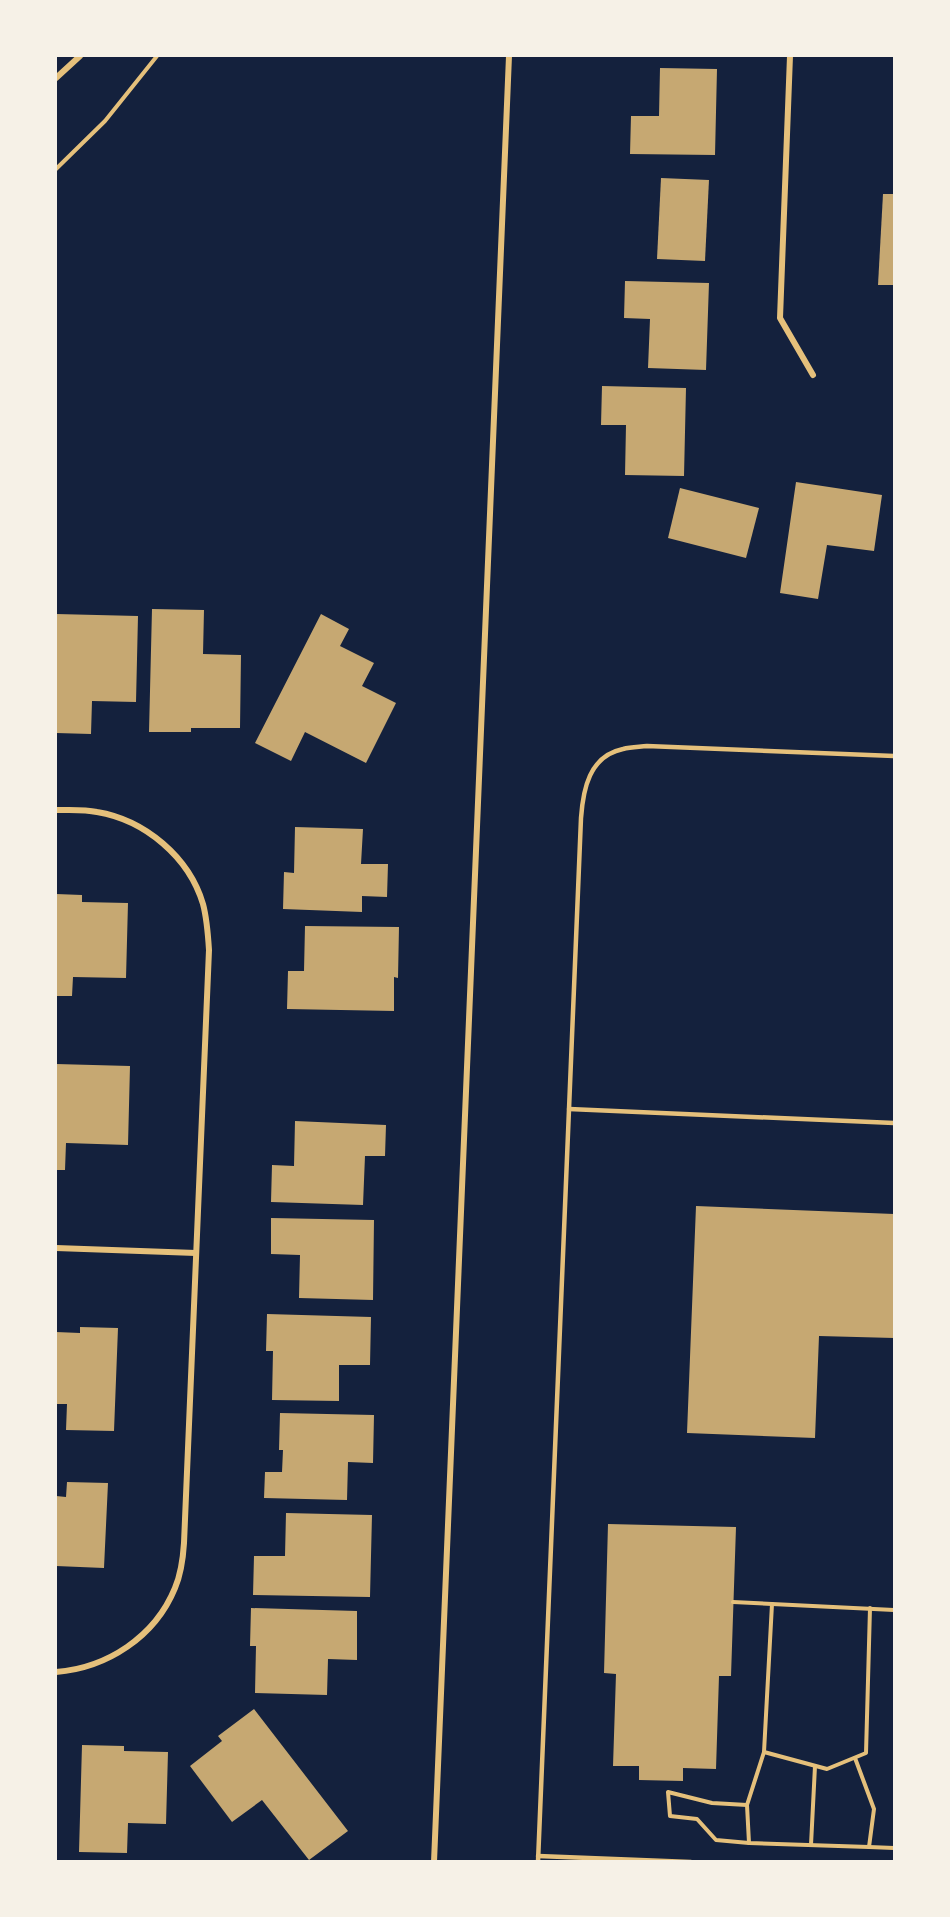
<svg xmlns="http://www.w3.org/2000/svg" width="950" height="1917" viewBox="0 0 950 1917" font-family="Lato,sans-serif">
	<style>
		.building { fill: #c6a872 }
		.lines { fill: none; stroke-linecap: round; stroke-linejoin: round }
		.path { stroke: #e5c07b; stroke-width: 4 }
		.service { stroke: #e5c07b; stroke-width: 4.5 }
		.minor { stroke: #e5c07b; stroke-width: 6 }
	</style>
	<rect width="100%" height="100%" fill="#14213d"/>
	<g class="building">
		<polygon points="660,68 717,69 715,155 630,154 631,116 659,116"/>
		<polygon points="661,178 709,180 705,261 657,259"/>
		<polygon points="883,194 894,194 894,285 878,285"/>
		<polygon points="625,281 709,283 706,370 648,368 650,319 624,318"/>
		<polygon points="602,386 686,388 684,476 625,475 626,425 601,425"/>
		<polygon points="796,482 882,495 874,551 827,545 818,599 780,593"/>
		<polygon points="680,488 759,508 746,558 668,538"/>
		<polygon points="152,609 204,610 203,654 241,655 240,728 191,728 191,732 149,732"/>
		<polygon points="56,614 138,616 136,702 92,701 91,734 56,733"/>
		<polygon points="321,614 349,629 340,646 374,663 362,686 396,703 366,763 305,732 291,761 255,743"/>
		<polygon points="295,827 363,829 361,864 388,864 387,897 362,896 362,912 283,909 284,872 294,873"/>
		<polygon points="56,894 82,895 82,902 128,903 126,978 73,977 72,996 56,996"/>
		<polygon points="305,926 399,927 398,978 394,977 394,1011 287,1009 288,971 304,971"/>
		<polygon points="56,1064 130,1066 128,1145 66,1143 65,1170 56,1170"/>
		<polygon points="295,1121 386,1125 385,1156 365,1156 363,1205 271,1202 272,1165 294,1166"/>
		<polygon points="696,1206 894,1214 894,1338 819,1336 815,1438 687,1433"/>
		<polygon points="271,1218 374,1220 373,1300 299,1298 300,1255 271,1254"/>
		<polygon points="267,1314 371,1317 370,1365 339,1365 339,1401 272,1400 273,1351 266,1351"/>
		<polygon points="80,1327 118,1328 114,1431 66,1430 67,1404 56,1404 56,1332 80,1333"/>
		<polygon points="280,1413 374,1415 373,1463 348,1462 347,1500 264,1498 265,1472 282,1472 283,1450 279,1450"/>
		<polygon points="67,1482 108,1483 104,1568 56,1566 56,1496 66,1497"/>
		<polygon points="286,1513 372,1515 370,1597 253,1595 254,1556 285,1556"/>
		<polygon points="608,1524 736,1527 731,1676 719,1676 716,1769 683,1768 683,1781 639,1780 639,1766 613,1766 616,1674 604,1673"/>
		<polygon points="251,1608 357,1611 357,1660 328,1659 327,1695 255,1693 256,1646 250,1646"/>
		<polygon points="254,1709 348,1831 309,1860 262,1800 232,1822 190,1766 222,1741 218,1736"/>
		<polygon points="82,1745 124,1746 124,1751 168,1752 166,1824 128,1823 127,1853 79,1852"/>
	</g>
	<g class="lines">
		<g class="path">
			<polyline points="56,169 105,121 157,56"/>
			<polyline points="733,1602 894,1610"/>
			<polyline points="772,1604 764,1752 827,1769 866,1753 870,1608"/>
			<polyline points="747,1805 712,1803 668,1792 670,1816 697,1819 716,1840 749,1843 869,1847 874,1809 855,1758"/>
			<polyline points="749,1843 747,1805 764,1752"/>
			<polyline points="811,1845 815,1766"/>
			<polyline points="869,1847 894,1848"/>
		</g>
		<g class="service">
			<polyline points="569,1109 894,1123"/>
			<polyline points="538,1856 691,1862"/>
			<path d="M538,1862l43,-1044c2,-28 8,-62 42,-69 8,-2 16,-2 24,-3l247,10"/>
		</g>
		<g class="minor">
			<polyline points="790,56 780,318 813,375"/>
			<polyline points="56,78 80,56"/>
			<path d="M56,810c13,0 28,-1 41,2 48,8 92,45 106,92 4,15 5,30 6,46l-25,593c-1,16 -3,31 -9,45 -20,49 -68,80 -119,84"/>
			<polyline points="56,1248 196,1253"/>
			<polyline points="434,1862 509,56"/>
		</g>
	</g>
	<rect width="950" height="1917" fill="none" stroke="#f6f1e7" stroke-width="114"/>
</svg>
